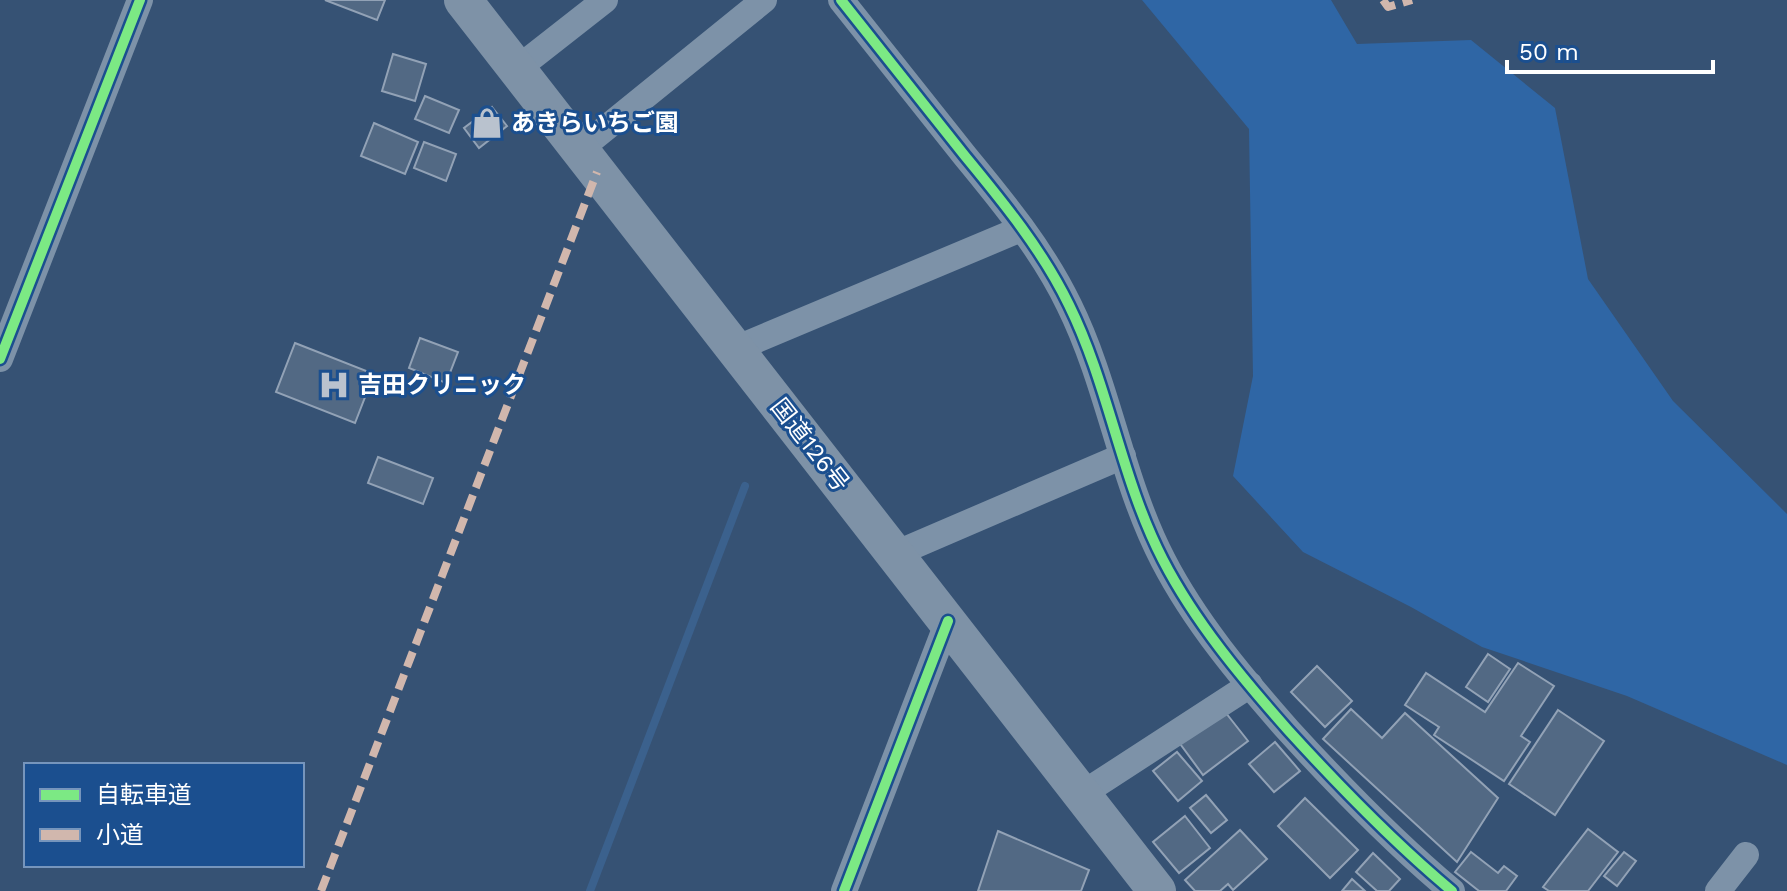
<svg xmlns="http://www.w3.org/2000/svg" width="1787" height="891" viewBox="0 0 1787 891" font-family="'Work Sans','Noto Sans JP',sans-serif">
	<style>
		.green { fill: #2f66a5 }
		.lines { fill: none; stroke-linecap: round; stroke-linejoin: round }
		.stream { stroke: #3b618d; stroke-width: 8 }
		.building { fill: #526984; stroke: #92a2b6; stroke-width: 2 }
		.minor { stroke: #7d92a8; stroke-width: 26 }
		.highway { stroke: #7e92a7; stroke-width: 38 }
		.quiet { stroke: #d1b7ad; stroke-width: 8; stroke-dasharray: 16 8; stroke-linecap: butt }
		.cycleway-casing { stroke: #1b4f8f; stroke-width: 15 }
		.cycleway { stroke: #7ce984; stroke-width: 10 }
		.labels { text-anchor: middle; dominant-baseline: central; stroke-width: 6; stroke-linejoin: round; paint-order: stroke }
		.poi-label { font-size: 24px; font-weight: bold; fill: #fff; stroke: #1b4f8f; text-anchor: start }
		.street-label { font-size: 24px; fill: #fff; stroke: #1b4f8f }
	</style>
	<rect width="100%" height="100%" fill="#365274"/>
	<polygon class="green" points="1142,0 1331,0 1357,44 1471,40 1555,108 1588,279 1673,401 1787,514 1787,765 1627,696 1482,647 1411,607 1303,552 1233,476 1253,376 1249,129"/>
	<g class="lines">
		<polyline class="stream" points="590,891 745,486"/>
	</g>
	<g class="building">
		<polygon points="325,0 385,0 377,20"/>
		<polygon points="393,54 426,64 415,101 382,91"/>
		<polygon points="425,96 459,110 449,133 415,119"/>
		<polygon points="492,107 507,126 479,148 464,128"/>
		<polygon points="374,123 418,142 405,174 361,156"/>
		<polygon points="424,142 456,154 446,181 414,168"/>
		<polygon points="420,338 458,352 446,383 409,368"/>
		<polygon points="295,343 374,374 355,423 276,392"/>
		<polygon points="378,457 433,478 423,504 368,483"/>
		<polygon points="1488,654 1510,669 1488,702 1466,687"/>
		<polygon points="1518,663 1554,686 1521,736 1530,742 1504,781 1434,735 1439,727 1405,705 1426,673 1485,712"/>
		<polygon points="1317,666 1352,701 1325,727 1291,692"/>
		<polygon points="1222,708 1248,741 1203,775 1178,741"/>
		<polygon points="1351,709 1382,738 1405,713 1498,798 1457,862 1323,739"/>
		<polygon points="1558,710 1604,741 1555,815 1509,784"/>
		<polygon points="1275,742 1300,771 1274,792 1249,764"/>
		<polygon points="1177,752 1202,781 1178,801 1153,771"/>
		<polygon points="1206,795 1227,820 1211,833 1190,808"/>
		<polygon points="1305,798 1358,850 1330,878 1278,826"/>
		<polygon points="1185,816 1210,848 1179,873 1153,842"/>
		<polygon points="1588,829 1618,852 1588,891 1549,891 1543,887"/>
		<polygon points="1240,830 1267,859 1233,890 1228,884 1220,891 1195,891 1185,880"/>
		<polygon points="998,831 1089,870 1081,891 978,891"/>
		<polygon points="1471,852 1498,873 1504,866 1517,876 1506,891 1479,891 1455,872"/>
		<polygon points="1624,852 1636,861 1617,886 1604,876"/>
		<polygon points="1373,853 1400,879 1389,891 1377,891 1356,872"/>
		<polygon points="1352,879 1365,891 1342,891"/>
	</g>
	<g class="lines">
		<g class="minor">
			<path d="M841,0c41,52 83,104 124,156 38,46 78,95 104,149 40,81 52,174 94,255 32,62 79,118 125,170 52,57 105,112 164,161"/>
			<polyline points="517,69 605,0"/>
			<polyline points="580,149 764,0"/>
			<polyline points="735,349 1021,229"/>
			<polyline points="0,359 140,0"/>
			<polyline points="895,554 1123,456"/>
			<polyline points="1082,794 1250,685"/>
			<polyline points="844,891 948,621"/>
			<polyline points="1718,891 1746,855"/>
		</g>
		<polyline class="highway" points="463,0 1157,891"/>
		<g class="quiet">
			<polyline points="1383,0 1388,7 1412,0"/>
			<polyline points="321,891 597,172"/>
		</g>
		<defs>
			<g id="cycleway">
				<path d="M841,0c41,52 83,104 124,156 38,46 78,95 104,149 40,81 52,174 94,255 32,62 79,118 125,170 52,57 105,112 164,161"/>
				<polyline points="0,359 140,0"/>
				<polyline points="844,891 948,621"/>
			</g>
		</defs>
		<use href="#cycleway" class="cycleway-casing"/>
		<use href="#cycleway" class="cycleway"/>
	</g>
	<defs>
		<symbol id="shop-bare" viewBox="-9 -9 18 18"><path d="M-5-2.5h2.3a2.7 3.5 0 0 1 5.4 0H5L5.5 6h-11ZM-1.5-2.5h3a1.5 2.3 0 0 0-3 0Z" fill="#b9c2ce" stroke="#1b4f8f" stroke-width="2.5" paint-order="stroke"/></symbol>
		<symbol id="hospital-bare" viewBox="-9 -9 18 18"><path d="M-5-5h3v3.5h4V-5h3V5h-3V1.5h-4V5h-3Z" fill="#b9c2ce" stroke="#1b4f8f" stroke-width="2.5" paint-order="stroke"/></symbol>
	</defs>
	<g fill-rule="evenodd">
		<use href="#shop-bare" x="465" y="101" width="44" height="44"/>
		<use href="#hospital-bare" x="312" y="363" width="44" height="44"/>
	</g>
	<g class="labels">
		<g class="poi-label">
			<text x="511" y="123">あきらいちご園</text>
			<text x="358" y="385">吉田クリニック</text>
		</g>
		<g class="street-label">
			<text transform="translate(810 445) rotate(52)">国道126号</text>
		</g>
	</g>
	<rect x="24" y="763" width="280" height="104" fill="#1b4f8f" stroke="#7695bc" stroke-width="2"/>
	<rect x="40" y="789" width="40" height="12" fill="#7ce984" stroke="#7695bc" stroke-width="2"/>
	<text x="96" y="803" font-size="24" fill="#ffffff">自転車道</text>
	<rect x="40" y="829" width="40" height="12" fill="#d1b7ad" stroke="#7695bc" stroke-width="2"/>
	<text x="96" y="843" font-size="24" fill="#ffffff">小道</text>
	<path d="M1507 60v12h206v-12" fill="none" stroke="#ffffff" stroke-width="4"/>
	<text x="1519" y="60" font-size="24" fill="#ffffff" stroke="#1b4f8f" stroke-width="6" paint-order="stroke">50 m</text>
</svg>
